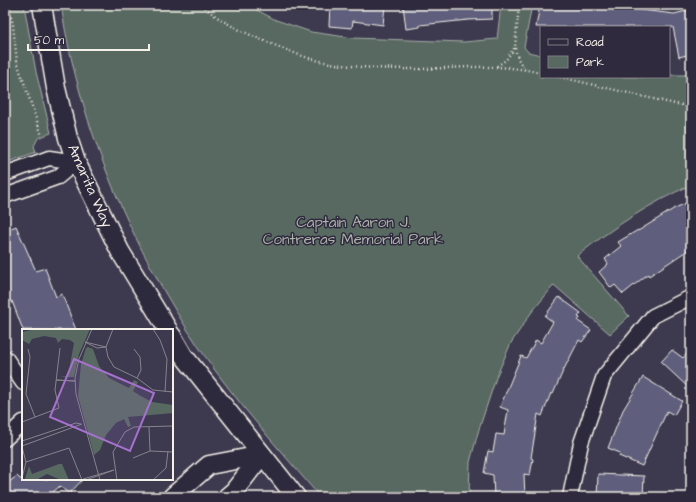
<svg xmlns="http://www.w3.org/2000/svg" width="696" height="502" viewBox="0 0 696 502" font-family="'Architects Daughter',sans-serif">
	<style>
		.green { fill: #586962; stroke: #a6ada5 }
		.building { fill: #5f5f7d; stroke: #f4f1e8 }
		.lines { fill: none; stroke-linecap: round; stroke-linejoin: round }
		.minor-casing { stroke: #f4f1e8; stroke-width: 17 }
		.tertiary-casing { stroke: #f4f1e8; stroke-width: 21 }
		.path { stroke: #f4f1e8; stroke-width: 2.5; stroke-dasharray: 1 3; stroke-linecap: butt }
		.minor { stroke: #2f2a3d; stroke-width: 14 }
		.tertiary { stroke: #2f2a3d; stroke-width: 18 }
		.labels { text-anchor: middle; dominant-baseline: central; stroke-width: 3; stroke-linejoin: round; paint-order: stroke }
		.street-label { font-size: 15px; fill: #f4f1e8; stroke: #2f2a3d }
		.park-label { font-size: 15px; fill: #aeb4ac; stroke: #2f2a3d }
		.inset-road { fill: none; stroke: #86838d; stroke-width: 1 }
		.view { fill: #a571cd; fill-opacity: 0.15; stroke: #a571cd; stroke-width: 2 }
		.inset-edge { fill: none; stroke: #f4f1e8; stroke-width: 2 }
	</style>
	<rect width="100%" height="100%" fill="#3d3a50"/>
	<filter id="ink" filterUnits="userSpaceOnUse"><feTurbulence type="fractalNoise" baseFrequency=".025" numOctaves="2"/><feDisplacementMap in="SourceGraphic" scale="8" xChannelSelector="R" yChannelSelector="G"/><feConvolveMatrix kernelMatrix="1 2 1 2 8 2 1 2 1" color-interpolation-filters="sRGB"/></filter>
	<g filter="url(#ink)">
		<g class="green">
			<polygon points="5,5 24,5 36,72 51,133 38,138 34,146 36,152 5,163 5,146 7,145 5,138"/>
			<path d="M61,5h186l29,15 35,12 42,6 111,4 33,-3 4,-34h31l-8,42 4,5 13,3v22h128v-2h22v110c-41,18 -79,43 -114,71l52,60 -19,18 -56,-49 -23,28 -20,30 -14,32 -18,54 -9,33 -1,35h-149c-40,-47 -83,-94 -118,-145 -70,-104 -122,-223 -141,-347z"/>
		</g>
		<g class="building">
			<polygon points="330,5 385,5 383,25 353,21 352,28 329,26"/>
			<polygon points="403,5 492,5 492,19 468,20 420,25 420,27 406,29"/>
			<polygon points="540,5 634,5 633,9 674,14 691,10 691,54 679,57 673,27 536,27"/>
			<polygon points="691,201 691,248 649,276 648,274 623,294 615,285 611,288 599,272 608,264 605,259 621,246 618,242 638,230 638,231 675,208"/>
			<polygon points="16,226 36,271 45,268 56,297 62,294 76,330 23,330 12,301 5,304 5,231"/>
			<polygon points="559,297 581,313 578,317 580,318 578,321 591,330 582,342 579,340 563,371 553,394 551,393 542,416 538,414 531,458 533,459 530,475 524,474 525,497 494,497 493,475 484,473 488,451 493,452 496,434 504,435 508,410 500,407 521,356 526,358 536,340 541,343 553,322 545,316"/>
			<polygon points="691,349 691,390 661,362 672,350 683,358"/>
			<polygon points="643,377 682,401 674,415 667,411 642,466 619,456 620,453 608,448 623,410"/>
			<polygon points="598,474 644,476 643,497 597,497"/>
			<polygon points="17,476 20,479 83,479 69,494 60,486 47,497 10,497 5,490 5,485"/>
		</g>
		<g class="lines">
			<defs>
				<g id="minor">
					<polyline points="5,174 49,158 76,162"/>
					<polyline points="5,196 58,177 76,162"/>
					<polyline points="5,357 23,383"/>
					<polyline points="5,439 23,422"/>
					<polyline points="570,497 581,443 604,376 653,316 691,297"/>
				</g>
				<g id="tertiary">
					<polyline points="42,5 56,88 68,138 76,162 120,251 168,330"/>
					<polyline points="172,336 183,355 296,497"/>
					<polyline points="172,497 209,465 262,455"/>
					<polyline points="227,497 234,491 262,455"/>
				</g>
			</defs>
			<use href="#minor" class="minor-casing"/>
			<use href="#tertiary" class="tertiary-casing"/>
			<g class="path">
				<polyline points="9,5 13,25 17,62 42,136"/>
				<path d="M202,5c17,16 39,26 60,35 18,7 39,17 58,21 32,7 67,8 100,8 41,-1 81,-6 121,4"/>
				<path d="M515,48c2,9 4,15 11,21"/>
				<polyline points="497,66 506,60 515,47 519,5"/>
				<polyline points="560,77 675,104 691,106"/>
			</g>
			<use href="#minor" class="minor"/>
			<use href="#tertiary" class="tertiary"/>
		</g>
	</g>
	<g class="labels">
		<g class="street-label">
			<text transform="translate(90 186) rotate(66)">Amarita Way</text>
		</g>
		<g class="park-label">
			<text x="353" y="222">Captain Aaron J.<tspan x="353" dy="17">Contreras Memorial Park</tspan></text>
		</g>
	</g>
	<g transform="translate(22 329)">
		<rect width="151" height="151" fill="#3d3a50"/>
		<path d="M14,0h54l-11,25 -5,23h-15l9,-1 6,-33 -4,-3 -8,-1 -4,4 -2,-5 -12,-2 -12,3 -3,5 -7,-4v-8zM66,18l5,2 6,17 10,12 20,10 5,-8 4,2 -5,9 6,4 13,7 21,3v8l-45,4 3,9 -3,1 -4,-8 -8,4 -10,12 -6,15 -6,5 -16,-59 3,-32 5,-16zM37,135h3l7,16h-8l-14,-6 -11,6 -11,-1 4,-13 3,8z" fill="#586962"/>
		<path class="inset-road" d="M70,0l-13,30 -4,19 1,16 24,86M91,0l-7,18 2,10 6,10 23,11 16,12 20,2M131,0l7,11 7,19 -2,33M63,13l12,6 9,-1M63,13l21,5M6,20l2,8 -4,37 9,23M112,20l6,8 1,13 -4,8M34,51l19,1M34,51l19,1M0,93l37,-14 -4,-18 5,-42M127,98l1,24M0,112l54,-18 5,1M0,117l60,-22M0,118l4,15 -4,16M111,129l17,-7 23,1M4,133l43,-14 13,32M61,150l31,-9M64,151l28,-10M95,151l-4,-28 12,-20 9,-5 39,-1M131,151l13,-12 2,-17"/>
		<path class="view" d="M52,30l80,34 -24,58 -80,-34z"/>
		<rect width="151" height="151" class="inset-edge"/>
	</g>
	<rect width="696" height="502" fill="none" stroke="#2f2a3d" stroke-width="20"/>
	<rect x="10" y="10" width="676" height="482" fill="none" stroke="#f4f1e8" stroke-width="1.5" filter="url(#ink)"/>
	<rect x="540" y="26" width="130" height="52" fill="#2f2a3d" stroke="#7e7a81"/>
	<rect x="548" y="39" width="20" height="6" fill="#2f2a3d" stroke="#7e7a81"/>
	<text x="576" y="46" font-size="12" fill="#f4f1e8">Road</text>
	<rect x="548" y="56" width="20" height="12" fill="#586962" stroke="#7e7a81"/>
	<text x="576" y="66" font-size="12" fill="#f4f1e8">Park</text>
	<path d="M28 44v6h121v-6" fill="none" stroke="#f4f1e8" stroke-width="2"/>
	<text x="34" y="44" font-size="12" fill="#f4f1e8" stroke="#2f2a3d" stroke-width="3" paint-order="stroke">50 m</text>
</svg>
